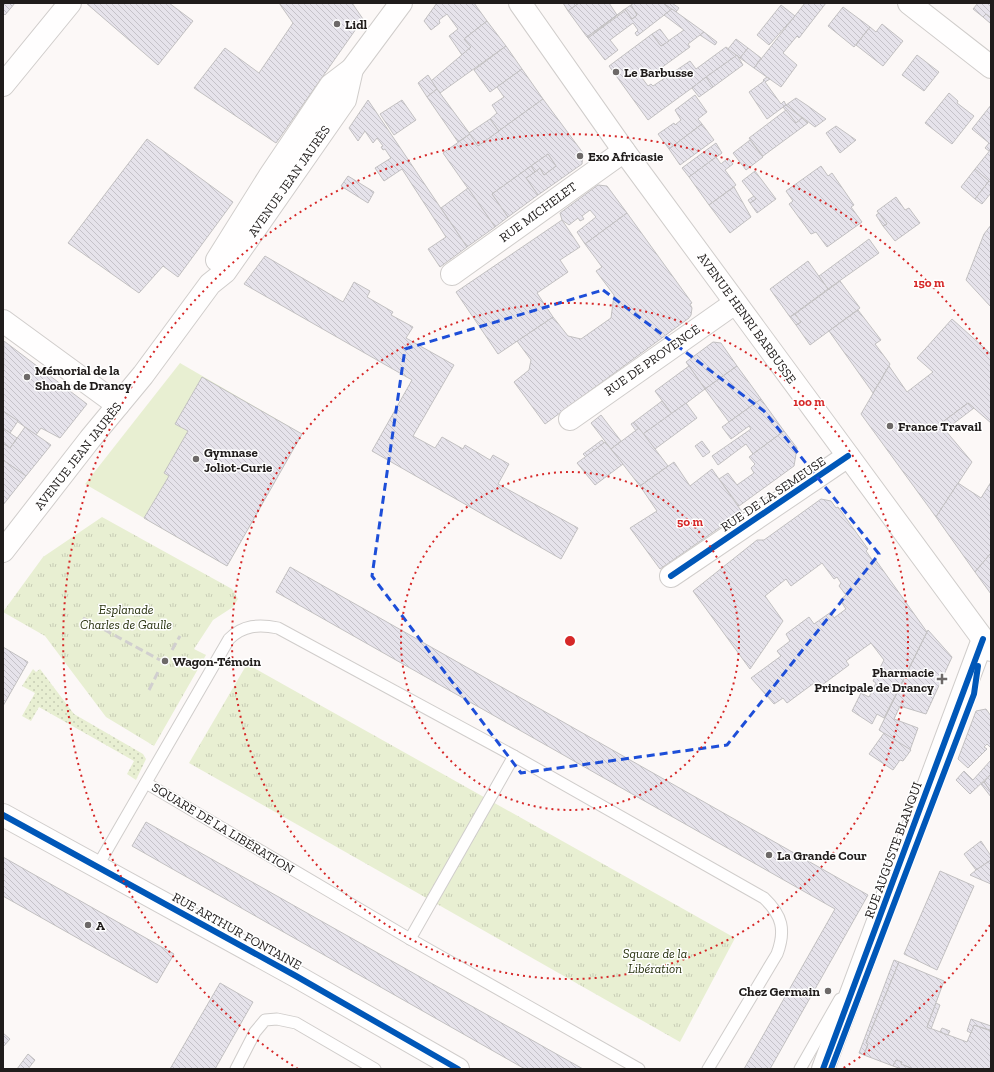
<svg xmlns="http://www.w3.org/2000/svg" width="994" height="1072" viewBox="0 0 994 1072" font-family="'Zilla Slab',serif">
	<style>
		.grass { fill: url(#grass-dots) }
		.park { fill: url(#park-tufts) }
		.pitch { fill: #e8efd2 }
		.building { fill: url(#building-back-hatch); stroke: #c2c0c1 }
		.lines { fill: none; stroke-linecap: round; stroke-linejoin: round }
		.lane-casing { stroke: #d0cdcb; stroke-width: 13 }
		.street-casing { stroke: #d0cdcb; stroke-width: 24 }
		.secondary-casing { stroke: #d0cdcb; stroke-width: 24 }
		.primary-casing { stroke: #d0cdcb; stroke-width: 24 }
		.lane { stroke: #fffefe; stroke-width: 11 }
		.street { stroke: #fffefe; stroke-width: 22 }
		.secondary { stroke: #fffefe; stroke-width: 22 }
		.primary { stroke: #fffefe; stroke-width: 22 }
		.rail { stroke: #d1cfcf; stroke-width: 3; stroke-dasharray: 8 4; stroke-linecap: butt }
		.cycleway-casing { stroke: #fff; stroke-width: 8 }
		.cycleway { stroke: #0057b8; stroke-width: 6 }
		.marked { fill: none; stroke: #1d4ed8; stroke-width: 3; stroke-dasharray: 8 5; stroke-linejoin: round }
		.ring { fill: none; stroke: #d62828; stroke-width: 2; stroke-dasharray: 2 4 }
		.poi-dot { fill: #6d6968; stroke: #fff; stroke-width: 1.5 }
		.labels { text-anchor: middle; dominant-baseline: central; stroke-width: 3; stroke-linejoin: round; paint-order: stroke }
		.poi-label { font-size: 13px; font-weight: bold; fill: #201c1b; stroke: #fff; text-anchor: start }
		.street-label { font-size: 13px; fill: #201c1b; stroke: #fff }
		.park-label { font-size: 13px; font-style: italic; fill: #28320e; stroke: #fff }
		.centre { fill: #d62828; stroke: #fff; stroke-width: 2 }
		.ring-label { font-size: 12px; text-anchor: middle; font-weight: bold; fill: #d62828; stroke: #fff; stroke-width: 3; stroke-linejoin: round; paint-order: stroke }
	</style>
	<defs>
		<pattern id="grass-dots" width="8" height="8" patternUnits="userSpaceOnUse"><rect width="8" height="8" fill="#e8efd2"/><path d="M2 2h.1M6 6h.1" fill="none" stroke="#c7ccb4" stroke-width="1.8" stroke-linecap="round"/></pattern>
		<pattern id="park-tufts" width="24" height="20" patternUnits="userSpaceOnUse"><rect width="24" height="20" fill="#e8efd2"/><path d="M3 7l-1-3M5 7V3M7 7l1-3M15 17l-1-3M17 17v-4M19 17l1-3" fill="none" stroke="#c7ccb4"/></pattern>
		<pattern id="building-back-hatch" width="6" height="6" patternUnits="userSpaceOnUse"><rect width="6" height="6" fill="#e6e3eb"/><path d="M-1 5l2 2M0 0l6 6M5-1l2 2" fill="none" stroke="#c5c2c9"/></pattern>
	</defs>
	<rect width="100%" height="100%" fill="#fcf8f7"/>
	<polygon class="grass" points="33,669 36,672 40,669 74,714 143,754 146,759 136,780 127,774 134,761 39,707 31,721 22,716 35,693 22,686"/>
	<g class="park">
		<polygon points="102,517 232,589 238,599 233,607 213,620 194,649 206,655 154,746 106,717 45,636 3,612 43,557"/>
		<polygon points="247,664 735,938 680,1042 189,763"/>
	</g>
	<polygon class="pitch" points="180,363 302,434 227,566 85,484"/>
	<g class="building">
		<polygon points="3,3 15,3 5,15 3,13"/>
		<polygon points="86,3 169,3 193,21 158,65"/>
		<polygon points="279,3 352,3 363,19 276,143 194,88 225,48 259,73 293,23"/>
		<polygon points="437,3 474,3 487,21 464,39 471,47 462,55 449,36 458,29 447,14 439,20 440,23 431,30 424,21"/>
		<polygon points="563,3 579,3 568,11"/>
		<polygon points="579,3 609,3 617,15 587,37 568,11"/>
		<polygon points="634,3 663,3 672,9 637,36 635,33 638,30 633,23 610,40 618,50 605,60 588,38 626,10 632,19 637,15 631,5"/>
		<polygon points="663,3 672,3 679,8 676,12"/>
		<polygon points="805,3 826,3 799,38 797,36 783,53 797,65 781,87 754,68"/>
		<polygon points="978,3 991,3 991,18 986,14 983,17 973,9"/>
		<polygon points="631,5 637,15 632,19 625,9"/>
		<polygon points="781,5 795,16 769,45 757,35"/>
		<polygon points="843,7 870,27 854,47 828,26"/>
		<polygon points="625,9 588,38 587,37 617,15"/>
		<polygon points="672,9 704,32 688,44 690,47 654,73 652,72 642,78 648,86 651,84 653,86 690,61 696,69 726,47 737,55 648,120 609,66 652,34 661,46 684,30 664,15"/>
		<polygon points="986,14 991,18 990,23 983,17"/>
		<polygon points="487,21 506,46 440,93 431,81 471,47 464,39"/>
		<polygon points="882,24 903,41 883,66 856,45 870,27 876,32"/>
		<polygon points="660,29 669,41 661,46 652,34"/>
		<polygon points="704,32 717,42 715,45 700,35"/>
		<polygon points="736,39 748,48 740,58 728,49"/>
		<polygon points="506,46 522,69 490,92 474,70"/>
		<polygon points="748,48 761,58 754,68 740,58"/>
		<polygon points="737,55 743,65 713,87 706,77"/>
		<polygon points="917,55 939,72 924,91 902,75"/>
		<polygon points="522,69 543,99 499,131 490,119 497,113 492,105 504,97 497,87"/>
		<polygon points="428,75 437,89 427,97 418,83"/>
		<polygon points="706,77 713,87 699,97 692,88"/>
		<polygon points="767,77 770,79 765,82 781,104 784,101 786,105 767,119 749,92 764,81 763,80"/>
		<polygon points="437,89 470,134 458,142 427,97"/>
		<polygon points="949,93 958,101 957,103 974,116 952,144 925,123"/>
		<polygon points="695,95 707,112 698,119 702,124 669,149 658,134 674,123 675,125 681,120 675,110"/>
		<polygon points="796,98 808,106 826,119 815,127 786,105"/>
		<polygon points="543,99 583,153 582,164 538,195 526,178 540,168 544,175 556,166 548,154 492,194 508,217 495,227 443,153 470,134 478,146"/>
		<polygon points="368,100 467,247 440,267 428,249 446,237 402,169 384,181 375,168 391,158 385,149 383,150 381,147 383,146 377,138 373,143 365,131 358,141 349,128"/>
		<polygon points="402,100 416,120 394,135 380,114"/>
		<polygon points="786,105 802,118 796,123 783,107"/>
		<polygon points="991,105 991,149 989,151 985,148 989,143 972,129"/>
		<polygon points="786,110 796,123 802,118 808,123 763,156 749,138"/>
		<polygon points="490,119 499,131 478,146 469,133"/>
		<polygon points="702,124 714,140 680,165 669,149"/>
		<polygon points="836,126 856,140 840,153 826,133"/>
		<polygon points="147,139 233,202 178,277 163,266 139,293 68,243"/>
		<polygon points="750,140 763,157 746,170 733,153"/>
		<polygon points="716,143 722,153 689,177 682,168"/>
		<polygon points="991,149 991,183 975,169"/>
		<polygon points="548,154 556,166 544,175 540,168 535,172 531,166"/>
		<polygon points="716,157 721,164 728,158 733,164 725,170 736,185 709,205 689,177"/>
		<polygon points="531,166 535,172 526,178 538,195 508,217 492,194"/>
		<polygon points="821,166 828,176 832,173 854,205 851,207 862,222 827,247 816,232 811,234 789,204 793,201 786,191"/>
		<polygon points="975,169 989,181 975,199 961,187"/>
		<polygon points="755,171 776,199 757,213 750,203 756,199 742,181"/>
		<polygon points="348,176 374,192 368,203 341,186"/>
		<polygon points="989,181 991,183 991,193 982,204 975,199"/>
		<polygon points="598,185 607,186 627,213 585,244 577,232 596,217 590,210 582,216 584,219 580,221 578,218 569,225 562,220 560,213"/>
		<polygon points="734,187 751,217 730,233 709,205"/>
		<polygon points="468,188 495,227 467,247 441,208"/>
		<polygon points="754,196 756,199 750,203 748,200"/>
		<polygon points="896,197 905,210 909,208 920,223 895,241 883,226 887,224 877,211"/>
		<polygon points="627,213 692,303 690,304 692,308 691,315 689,318 545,424 514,382 529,370 531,360 517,341 553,317 568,336 581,339 611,318 614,295 596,271 602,267 585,244"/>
		<polygon points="879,213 887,224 883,226 876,215"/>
		<polygon points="562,220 580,247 560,260 568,272 537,293 553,317 498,354 456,292"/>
		<polygon points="991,225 991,307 966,280 984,234"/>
		<polygon points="869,239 879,253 828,289 819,276"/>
		<polygon points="265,256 343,302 354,282 370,291 367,297 393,312 391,315 413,327 406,338 454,365 413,436 435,448 442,437 463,449 465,445 490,460 493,455 509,464 498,484 578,528 561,559 372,451 412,380 244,284"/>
		<polygon points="808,261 828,289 790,317 770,289"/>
		<polygon points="840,281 860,308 810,345 796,325 801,322 795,314"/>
		<polygon points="858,310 881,340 875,344 890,364 873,393 829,331"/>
		<polygon points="795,314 801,322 796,325 790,317"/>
		<polygon points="952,319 991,354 991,423 968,403 940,424 972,462 936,517 861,414 889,366 907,392 933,372 917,358"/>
		<polygon points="4,341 87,404 60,438 41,428 36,435 3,411"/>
		<polygon points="713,342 721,343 737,366 705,389 686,362"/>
		<polygon points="689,366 705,389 672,414 655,391"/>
		<polygon points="737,366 761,399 729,422 705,389"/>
		<polygon points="202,377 302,434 227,566 144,518 169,476 164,473 188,431 175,424"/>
		<polygon points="761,399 784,431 753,454 746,444 718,465 712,456 751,429 749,426 731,439 722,427"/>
		<polygon points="662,401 672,414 643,434 634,422"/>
		<polygon points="686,403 697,418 655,449 643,434"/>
		<polygon points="968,403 974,408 945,430 940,424"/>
		<polygon points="3,411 18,421 10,433 3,428"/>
		<polygon points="601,415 621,441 611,449 591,423"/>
		<polygon points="634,422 639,428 636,431 631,424"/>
		<polygon points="25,427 51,445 26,476 3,460 3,443 10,448"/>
		<polygon points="3,428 17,438 10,448 3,443"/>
		<polygon points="639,428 668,466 640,486 611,449"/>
		<polygon points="784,431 797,448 794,466 739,506 719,479 728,473 737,485 754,473 751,468 755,464 749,457"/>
		<polygon points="602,440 604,443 586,457 583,454"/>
		<polygon points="702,441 710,452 703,457 695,446"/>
		<polygon points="605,442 623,464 595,485 577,463"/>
		<polygon points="3,460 26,476 3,505"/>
		<polygon points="674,462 690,486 712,469 742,512 660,569 630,528 657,511 640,486"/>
		<polygon points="991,482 991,553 975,572 936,517 958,483 981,498"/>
		<polygon points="821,499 831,501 836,508 838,507 868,549 866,551 873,561 875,559 927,632 884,718 877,714 872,724 852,711 861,693 869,697 876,683 873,681 884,660 871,643 846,661 849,665 818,688 814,683 787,703 783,698 774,704 751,678 781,656 777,651 790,641 786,634 809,617 814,624 831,612 834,618 846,609 840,600 846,595 839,586 841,583 837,577 834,579 822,563 791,586 786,579 765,596 783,621 750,669 693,591 757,540 764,540"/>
		<polygon points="991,553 991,594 975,572"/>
		<polygon points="290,567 868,895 770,1069 744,1069 835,909 276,592"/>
		<polygon points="928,630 952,657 926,714 900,706 894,719 918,728 910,750 879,730"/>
		<polygon points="3,647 28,662 3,706"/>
		<polygon points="986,709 991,716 991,748 987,744 984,747 987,749 968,768 958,759 976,711"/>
		<polygon points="884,733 911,750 903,761 900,760 893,770 869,754"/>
		<polygon points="991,760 991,774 970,794 956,780 964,771 973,780"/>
		<polygon points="991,774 991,792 984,782"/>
		<polygon points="984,782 991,792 991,797 981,784"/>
		<polygon points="146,822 583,1069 525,1069 132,846"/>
		<polygon points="981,841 991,856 991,860 976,870 964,854"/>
		<polygon points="3,857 174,954 157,983 3,896"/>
		<polygon points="991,860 991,884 970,875 976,870"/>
		<polygon points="940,871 974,886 937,970 904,954"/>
		<polygon points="894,960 899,962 866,1043 868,1044 864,1055 859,1053"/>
		<polygon points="899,962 944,981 927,1027 967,1042 974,1025 991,1031 991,1069 913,1069 901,1064 902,1062 896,1060 893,1066 864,1055 868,1044 866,1043"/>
		<polygon points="220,983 253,1002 215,1069 170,1069"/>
		<polygon points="936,1003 940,1005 931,1029 927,1027"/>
		<polygon points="971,1019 991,1026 990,1030 974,1025 971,1033 967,1031"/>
		<polygon points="942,1028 950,1031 948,1035 940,1032"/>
		<polygon points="3,1033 10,1039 3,1047"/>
		<polygon points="28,1054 35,1060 28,1069 17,1069"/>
		<polygon points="896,1060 902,1062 901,1064 913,1069 902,1069 893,1066"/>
	</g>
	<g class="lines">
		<defs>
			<g id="lane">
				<polyline points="146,783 410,939 639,1069"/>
				<path d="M97,867l132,-228c14,-14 30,-15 49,-11l236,128 250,142c18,17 22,32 13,56l-69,115"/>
				<polyline points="410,939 514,756"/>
				<polyline points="236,1069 255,1032 265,1020 277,1019 296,1023 375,1069"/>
				<polyline points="800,1069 840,999"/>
			</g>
			<g id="street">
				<polyline points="909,3 991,67"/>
				<polyline points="3,85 70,3"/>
				<polyline points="452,274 624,151"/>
				<polyline points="3,321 118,405"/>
				<polyline points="570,419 735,303"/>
				<polyline points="671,576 848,456"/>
				<polyline points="3,815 296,976 458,1069"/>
			</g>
			<polyline id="secondary" points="823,1069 983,639"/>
			<g id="primary">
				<polyline points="520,3 624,151 991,650"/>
				<polyline points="217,260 269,177 331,85 352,69 401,3"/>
				<polyline points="3,551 90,439 143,375 210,284 225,272 345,100 352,69"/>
			</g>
		</defs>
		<use href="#lane" class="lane-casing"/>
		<use href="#street" class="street-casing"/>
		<use href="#secondary" class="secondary-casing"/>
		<use href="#primary" class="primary-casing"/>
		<use href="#lane" class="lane"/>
		<use href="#street" class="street"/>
		<use href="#secondary" class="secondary"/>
		<use href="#primary" class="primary"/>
		<g class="rail">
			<polyline points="83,618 160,660"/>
			<polyline points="172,650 180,636"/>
			<polyline points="149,690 158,672"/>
		</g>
		<defs>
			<g id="cycleway">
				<polyline points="671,576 848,456"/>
				<polyline points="3,815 296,976 458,1069"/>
				<polyline points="823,1069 983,639"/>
				<polyline points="831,1069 974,694 978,666"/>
			</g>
		</defs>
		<use href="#cycleway" class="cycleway-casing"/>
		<use href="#cycleway" class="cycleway"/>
	</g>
	<path class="marked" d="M603,290l161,121 115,143 -152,191 -206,28 -149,-197 33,-227z"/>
	<g class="ring">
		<circle cx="570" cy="641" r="169"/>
		<circle cx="570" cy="641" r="338"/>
		<path d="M990 925A507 507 0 0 1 842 1069M298 1069A507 507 0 1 1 990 357"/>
	</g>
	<g class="poi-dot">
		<circle cx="337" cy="24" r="4"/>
		<circle cx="616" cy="72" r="4"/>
		<circle cx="580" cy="156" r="4"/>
		<circle cx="27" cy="377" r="4"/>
		<circle cx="890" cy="426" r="4"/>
		<circle cx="196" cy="459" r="4"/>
		<circle cx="165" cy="661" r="4"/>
		<path d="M940 673h4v4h4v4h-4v4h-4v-4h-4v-4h4z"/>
		<circle cx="769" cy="855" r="4"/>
		<circle cx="88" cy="925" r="4"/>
		<circle cx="828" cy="991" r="4"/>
	</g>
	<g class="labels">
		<g class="poi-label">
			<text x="345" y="24">Lidl</text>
			<text x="624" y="72">Le Barbusse</text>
			<text x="588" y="156">Exo Africasie</text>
			<text x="35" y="370">Mémorial de la<tspan x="35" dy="15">Shoah de Drancy</tspan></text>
			<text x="898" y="426">France Travail</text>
			<text x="204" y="452">Gymnase<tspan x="204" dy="15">Joliot-Curie</tspan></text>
			<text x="173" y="661">Wagon-Témoin</text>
			<text x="934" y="672" text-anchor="end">Pharmacie<tspan x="934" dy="15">Principale de Drancy</tspan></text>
			<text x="777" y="855">La Grande Cour</text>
			<text x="96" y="925">A</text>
			<text x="820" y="991" text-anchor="end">Chez Germain</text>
		</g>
		<g class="street-label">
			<text transform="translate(289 181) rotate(-55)">AVENUE JEAN JAURÈS</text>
			<text transform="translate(538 212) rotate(-36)">RUE MICHELET</text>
			<text transform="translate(747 318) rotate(54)">AVENUE HENRI BARBUSSE</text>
			<text transform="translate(652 360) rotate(-35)">RUE DE PROVENCE</text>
			<text transform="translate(78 456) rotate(-52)">AVENUE JEAN JAURÈS</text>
			<text transform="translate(773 494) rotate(-34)">RUE DE LA SEMEUSE</text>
			<text transform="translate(223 828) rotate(31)">SQUARE DE LA LIBÉRATION</text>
			<text transform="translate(893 850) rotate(-70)">RUE AUGUSTE BLANQUI</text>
			<text transform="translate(237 931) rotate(29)">RUE ARTHUR FONTAINE</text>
		</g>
		<g class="park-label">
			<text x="126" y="609">Esplanade<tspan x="126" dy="15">Charles de Gaulle</tspan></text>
			<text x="655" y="953">Square de la<tspan x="655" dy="15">Libération</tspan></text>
		</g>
	</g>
	<circle cx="570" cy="641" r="6" class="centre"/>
	<g class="ring-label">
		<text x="929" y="287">150 m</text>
		<text x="809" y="406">100 m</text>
		<text x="690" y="526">50 m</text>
	</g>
	<rect width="994" height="1072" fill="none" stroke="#201c1b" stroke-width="8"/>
</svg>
